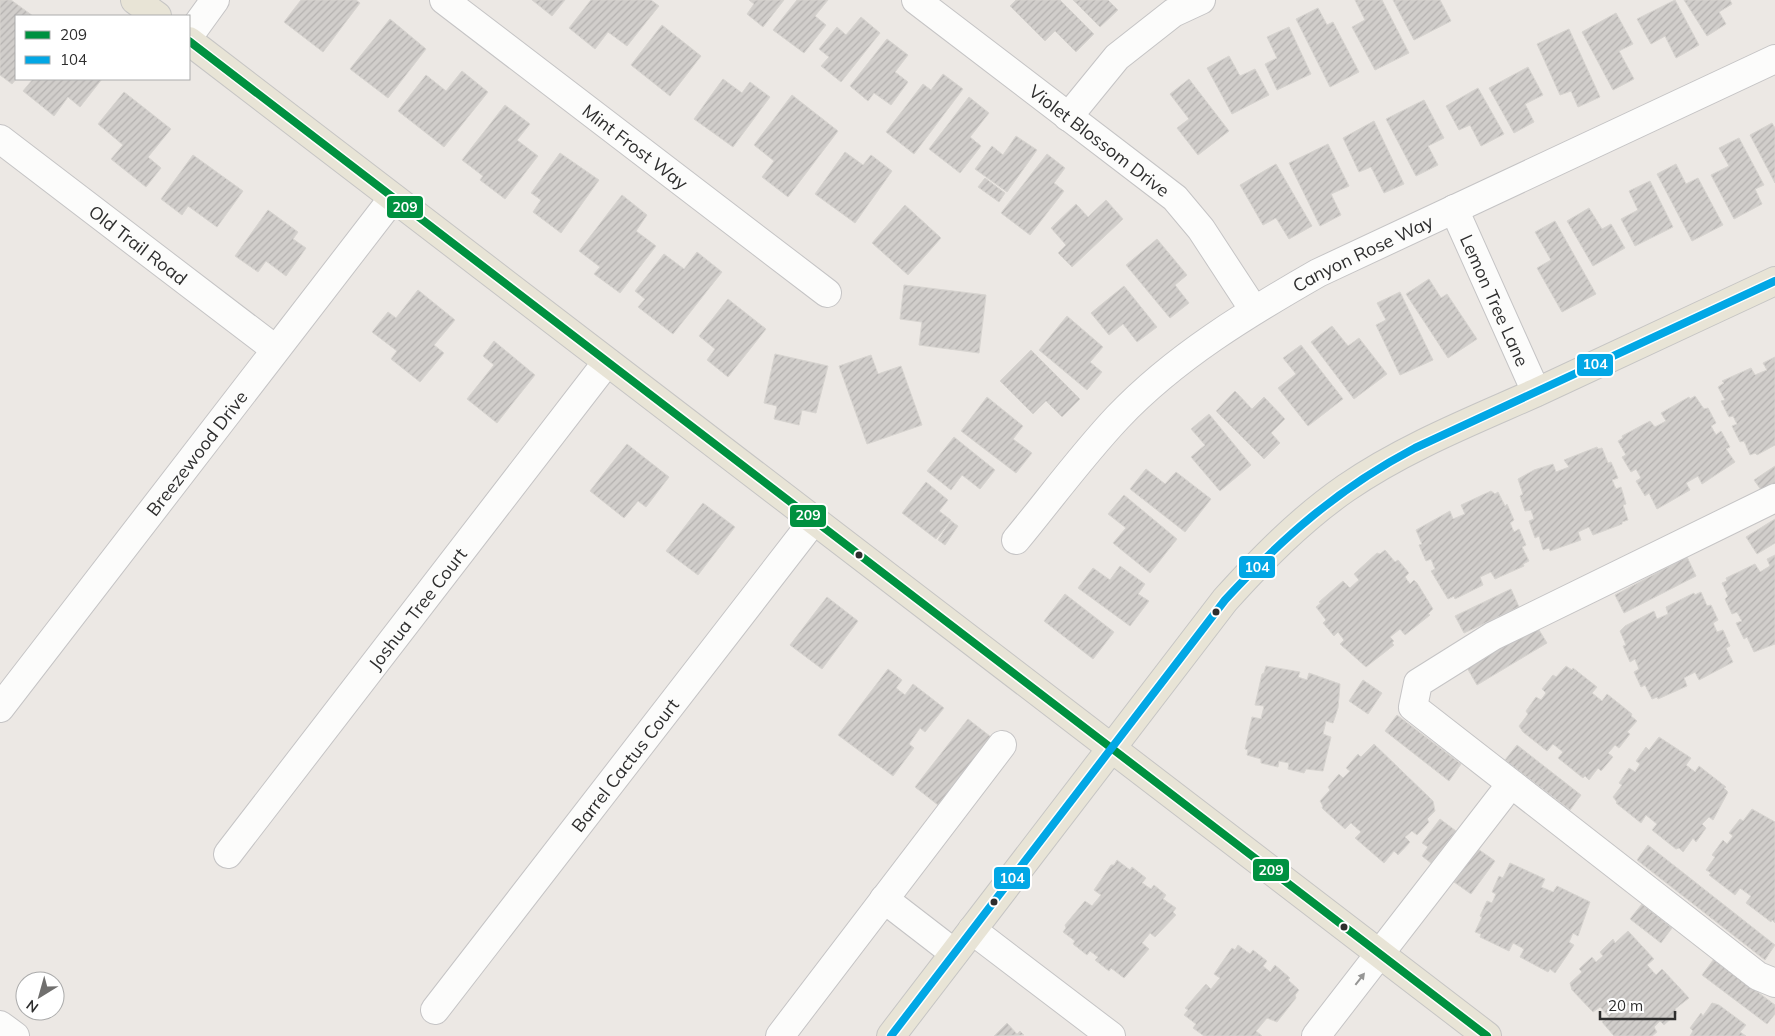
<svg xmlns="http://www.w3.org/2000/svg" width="1775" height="1036" viewBox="0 0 1775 1036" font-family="Mulish,sans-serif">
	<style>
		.building { fill: url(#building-hatch); stroke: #d7d4d0 }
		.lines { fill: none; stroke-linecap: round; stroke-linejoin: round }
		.minor-casing { stroke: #c5c4c5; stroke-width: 30 }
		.major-casing { stroke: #c6c5c4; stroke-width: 30 }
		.minor { stroke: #fcfcfb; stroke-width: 28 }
		.major { stroke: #e8e4d6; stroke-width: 28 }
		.bus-1-casing { stroke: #fff; stroke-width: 11 }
		.bus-2-casing { stroke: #fff; stroke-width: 11 }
		.bus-1 { stroke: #009140; stroke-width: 8 }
		.bus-2 { stroke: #02a7e5; stroke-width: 8 }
		.oneway { fill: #959594 }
		.bus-dot { fill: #2e2e2e; stroke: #fff; stroke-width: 2 }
		.labels { text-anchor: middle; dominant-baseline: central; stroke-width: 5; stroke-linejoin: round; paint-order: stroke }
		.street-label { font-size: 18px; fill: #2e2e2e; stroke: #fff }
		.line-badge { stroke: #fff; stroke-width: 2 }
		.badge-label { font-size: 14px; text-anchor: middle; font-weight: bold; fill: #fff }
	</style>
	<defs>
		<pattern id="building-hatch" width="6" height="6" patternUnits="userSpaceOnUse" patternTransform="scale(1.25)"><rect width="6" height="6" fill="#d1cecb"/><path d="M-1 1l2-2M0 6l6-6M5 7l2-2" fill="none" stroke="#b4b1af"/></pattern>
	</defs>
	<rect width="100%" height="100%" fill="#ece8e4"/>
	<g class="building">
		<polygon points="0,0 11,0 33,16 16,16 16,79 12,84 0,75"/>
		<polygon points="301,0 356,0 360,3 323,52 284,22"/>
		<polygon points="532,0 565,0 552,16"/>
		<polygon points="591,0 651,0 659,6 627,46 608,32 595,49 569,28"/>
		<polygon points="749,0 784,0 763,27 747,14 754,4"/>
		<polygon points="797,0 828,0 815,16 826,25 804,53 773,30"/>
		<polygon points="1016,0 1060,0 1094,34 1076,52 1055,31 1045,41 1010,6"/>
		<polygon points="1073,0 1108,0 1118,10 1100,27"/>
		<polygon points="1355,0 1382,0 1409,53 1375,70 1352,27 1365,20"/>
		<polygon points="1393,0 1440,0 1451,21 1414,40"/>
		<polygon points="1675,0 1699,45 1676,58 1665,36 1651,44 1637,19"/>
		<polygon points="1684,0 1730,0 1732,4 1719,12 1726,24 1707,36"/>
		<polygon points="1318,8 1327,25 1333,22 1359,72 1330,87 1296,19"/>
		<polygon points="1616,13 1633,44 1619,51 1634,79 1613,90 1582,32"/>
		<polygon points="861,17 880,33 841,82 821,66 829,57 819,49 837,27 846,35"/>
		<polygon points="390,19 426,49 388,98 350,69"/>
		<polygon points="662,25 701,56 670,96 631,65"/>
		<polygon points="1289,27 1311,74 1277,90 1265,64 1277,58 1267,37"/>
		<polygon points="1569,29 1600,97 1578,107 1571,91 1560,95 1537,44"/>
		<polygon points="887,39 908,55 895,72 908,82 891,105 874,93 868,101 850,86"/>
		<polygon points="1229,56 1240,76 1255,69 1269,95 1232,114 1207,68"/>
		<polygon points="1528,67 1543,95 1525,104 1534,122 1514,133 1489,88"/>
		<polygon points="462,71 488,92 444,147 398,111 426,75 446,91"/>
		<polygon points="943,74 963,89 914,154 886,132 923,84 931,90"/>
		<polygon points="33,79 102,79 80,107 68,97 54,116 23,91"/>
		<polygon points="723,79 742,93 750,82 770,97 733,147 694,119"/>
		<polygon points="1189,79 1229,131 1198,155 1177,128 1189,119 1170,94"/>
		<polygon points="1478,88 1504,134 1481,146 1470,125 1459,130 1446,106"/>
		<polygon points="124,92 171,129 148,157 161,168 146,187 111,159 123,145 98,124"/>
		<polygon points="792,95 838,131 788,197 762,177 774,161 754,145"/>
		<polygon points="969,97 989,113 970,137 981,146 960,173 929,149"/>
		<polygon points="1424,100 1444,138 1428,146 1438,165 1416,176 1386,119"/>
		<polygon points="505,105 530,124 517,140 538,156 505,199 480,180 483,176 462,160"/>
		<polygon points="1374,121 1404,184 1384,193 1371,167 1359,172 1343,138"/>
		<polygon points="1772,123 1775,128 1775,183 1750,135"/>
		<polygon points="1016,136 1037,150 1007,192 975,169 992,146 1003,155"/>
		<polygon points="1739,138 1764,185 1755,189 1762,204 1734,219 1711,175 1729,166 1719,148"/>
		<polygon points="1328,144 1349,186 1331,194 1341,215 1320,226 1289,163"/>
		<polygon points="845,152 863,165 871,155 892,171 855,223 815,194"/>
		<polygon points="560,153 599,180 561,233 533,212 541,200 531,193"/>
		<polygon points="1047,154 1065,168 1054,183 1064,191 1030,235 1001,213"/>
		<polygon points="193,155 243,191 217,227 188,206 182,215 161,199"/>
		<polygon points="1276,164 1312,226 1289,239 1276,218 1263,225 1240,185"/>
		<polygon points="1676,164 1686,184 1698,178 1723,225 1692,241 1657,174"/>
		<polygon points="985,178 1005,193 999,202 978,187"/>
		<polygon points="1650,181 1673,227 1635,246 1621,219 1638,210 1629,191"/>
		<polygon points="622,195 647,215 636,231 656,246 620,293 594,274 600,267 579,251"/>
		<polygon points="1106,200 1123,219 1072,267 1058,253 1066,245 1051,228 1076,204 1088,217"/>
		<polygon points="905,205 941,238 908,275 872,243"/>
		<polygon points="1589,208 1602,229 1611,224 1625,248 1593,266 1567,221"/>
		<polygon points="268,210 298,232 293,239 306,248 286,276 266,261 258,272 235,256"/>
		<polygon points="1555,221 1596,294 1562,312 1537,268 1551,260 1535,232"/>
		<polygon points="1157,239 1187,275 1175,285 1189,303 1170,318 1126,265"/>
		<polygon points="697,252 722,272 673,334 638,307 645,299 635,291 664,254 684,269"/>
		<polygon points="1429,279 1441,298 1447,294 1477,339 1448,358 1406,294"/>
		<polygon points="904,285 986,295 979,353 919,345 922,322 900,319"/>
		<polygon points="1124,286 1157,327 1137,342 1123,324 1109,335 1091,313"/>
		<polygon points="418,290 455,320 434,345 444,353 420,382 391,359 397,351 372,332 388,312 396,318"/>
		<polygon points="1400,292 1433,360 1400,375 1376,325 1386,320 1377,303"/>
		<polygon points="728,299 766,329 728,377 707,360 715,349 699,336"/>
		<polygon points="1067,316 1103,347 1090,362 1102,372 1087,390 1039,350"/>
		<polygon points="1332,326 1348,346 1359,338 1387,374 1354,399 1311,342"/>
		<polygon points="494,341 535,375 497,423 467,399 494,365 483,356"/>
		<polygon points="1301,345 1343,399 1308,426 1278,388 1296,374 1283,358"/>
		<polygon points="1031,350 1080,399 1062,417 1046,401 1033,414 1000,381"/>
		<polygon points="775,354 828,366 816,413 802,410 799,425 774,419 777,406 764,403"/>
		<polygon points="871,355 878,374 901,366 922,425 867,444 839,366"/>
		<polygon points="1775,357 1775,445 1757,455 1755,453 1750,455 1744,441 1740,442 1732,426 1737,424 1733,416 1729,417 1721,401 1725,400 1718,387 1724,383 1722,381 1751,368 1755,375 1767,370 1763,363"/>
		<polygon points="1235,391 1252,409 1264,397 1285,419 1271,433 1280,443 1264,459 1216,411"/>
		<polygon points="1695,396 1704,409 1708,408 1716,423 1711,426 1716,435 1721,431 1730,447 1726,449 1735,462 1702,484 1698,476 1686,483 1690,490 1657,509 1649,493 1645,496 1636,481 1641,478 1636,469 1631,472 1622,457 1626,455 1618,441 1623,438 1622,436 1650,421 1655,427 1666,421 1661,413 1689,397 1690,399"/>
		<polygon points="987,397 1023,426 1013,439 1032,453 1016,473 961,431"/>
		<polygon points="1209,414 1251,465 1220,491 1191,457 1205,445 1191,429"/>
		<polygon points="954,437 995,470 980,489 962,475 951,490 927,471"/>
		<polygon points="627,444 669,477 646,507 638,501 624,518 590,491"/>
		<polygon points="1597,447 1598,449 1602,448 1608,463 1611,462 1618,478 1612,480 1616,489 1621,487 1626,504 1623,505 1628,520 1622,522 1622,524 1593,535 1589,527 1578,532 1581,540 1550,551 1549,548 1543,550 1539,536 1535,538 1529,521 1534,519 1531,510 1525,511 1520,496 1523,494 1518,479 1534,470 1553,464 1556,472 1569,467 1564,460"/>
		<polygon points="1775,466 1775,487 1764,494 1754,480"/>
		<polygon points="1146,469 1165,484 1176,472 1211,499 1185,532 1130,489"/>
		<polygon points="926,482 948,500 939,511 951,520 936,539 902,513"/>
		<polygon points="1491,491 1495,494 1498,492 1505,506 1507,504 1514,520 1510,523 1514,532 1519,529 1526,545 1522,547 1529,561 1523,564 1524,566 1495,579 1491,572 1480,577 1483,585 1455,599 1454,596 1448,599 1431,571 1435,569 1431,559 1426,561 1419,545 1422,544 1416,530 1450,511 1453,519 1465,514 1461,505"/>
		<polygon points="1124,495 1177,539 1150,573 1113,543 1126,528 1108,514"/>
		<polygon points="703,503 735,527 698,575 666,551"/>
		<polygon points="1775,519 1775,543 1757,554 1746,537"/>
		<polygon points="951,521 958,526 945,545 938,540"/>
		<polygon points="1385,550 1395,562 1398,560 1409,573 1405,577 1410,584 1414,580 1417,583 1433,609 1428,614 1430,615 1405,635 1400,629 1390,637 1394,641 1392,643 1394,645 1366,667 1340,644 1344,640 1338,632 1334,636 1323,623 1326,620 1316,607 1321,603 1319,602 1343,581 1350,588 1359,580 1354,574 1377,553 1380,554"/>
		<polygon points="1775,555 1775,644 1754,652 1747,637 1744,639 1736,623 1742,621 1737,612 1732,614 1725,599 1728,596 1722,583 1727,581 1726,578 1755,564 1760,572 1770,566 1767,559"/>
		<polygon points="1687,557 1696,576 1624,613 1615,595"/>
		<polygon points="1120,566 1145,584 1138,594 1149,601 1130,626 1078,588 1093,568 1110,580"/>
		<polygon points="1511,589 1519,607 1464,633 1455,616"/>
		<polygon points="1701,592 1707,606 1711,605 1718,620 1713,623 1717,632 1723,630 1730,646 1726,648 1733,662 1699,680 1695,672 1684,678 1687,686 1658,699 1657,697 1652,699 1645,685 1641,687 1634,672 1639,669 1635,659 1630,662 1623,646 1626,645 1620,631 1625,626 1654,611 1657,619 1668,614 1666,607 1694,593 1695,595"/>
		<polygon points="1065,594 1114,632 1093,659 1044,621"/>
		<polygon points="827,597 858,621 822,669 790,645"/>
		<polygon points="1536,625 1547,643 1477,685 1466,666"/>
		<polygon points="1266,666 1300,672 1298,677 1307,680 1309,673 1340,684 1338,708 1333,723 1326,721 1323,734 1331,737 1323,771 1306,769 1304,773 1288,769 1289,763 1279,761 1278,767 1261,763 1261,759 1247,755 1248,750 1245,749 1252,717 1261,719 1264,706 1255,705 1262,674 1264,673"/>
		<polygon points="1566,666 1572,670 1573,668 1597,687 1592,693 1602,701 1607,694 1632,714 1631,716 1637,721 1627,732 1630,734 1619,748 1615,745 1608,753 1613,757 1601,771 1598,768 1589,780 1585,776 1583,778 1558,758 1563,752 1553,744 1547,751 1523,732 1519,726 1528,714 1526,711 1536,697 1541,700 1546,693 1542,689 1553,675 1556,677"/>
		<polygon points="888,669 902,680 896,688 905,695 913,684 944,708 925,732 920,728 909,744 914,748 893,776 838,735"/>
		<polygon points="1363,680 1382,693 1368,714 1349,701"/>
		<polygon points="1397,715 1461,764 1449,781 1385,731"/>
		<polygon points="968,719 991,737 938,805 915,787"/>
		<polygon points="1659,737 1691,758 1686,765 1695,772 1699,766 1726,787 1724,788 1728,792 1713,820 1709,817 1702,824 1706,828 1696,842 1693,838 1683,852 1679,848 1676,849 1652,830 1657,824 1646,815 1641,823 1616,803 1617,802 1613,797 1622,785 1619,783 1629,768 1635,772 1640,764 1636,761 1646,747 1649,750"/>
		<polygon points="1374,744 1433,801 1435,811 1427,819 1429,822 1417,835 1412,831 1405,837 1410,842 1398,855 1394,851 1384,863 1355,838 1361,832 1351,823 1345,829 1322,808 1323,806 1320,801 1330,790 1328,787 1339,774 1343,778 1350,771 1346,768 1358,754 1361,757"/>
		<polygon points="1517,745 1581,795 1570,810 1505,760"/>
		<polygon points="1752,809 1775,822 1775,923 1772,920 1771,922 1746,903 1751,896 1740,888 1735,895 1709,875 1711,873 1706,870 1715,857 1712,855 1723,840 1727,844 1733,836 1729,833 1740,819 1743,821"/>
		<polygon points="1440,819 1456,831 1431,863 1422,856 1428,847 1422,843"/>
		<polygon points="1648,845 1775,945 1765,960 1637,860"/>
		<polygon points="1478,849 1495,861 1471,894 1454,882"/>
		<polygon points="1117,860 1130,870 1132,867 1146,878 1142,883 1151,889 1154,885 1166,895 1163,899 1176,908 1173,912 1176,915 1155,937 1150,933 1142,943 1149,949 1124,978 1111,968 1109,971 1095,960 1098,957 1090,951 1087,955 1073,944 1075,941 1063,932 1066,928 1065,925 1085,901 1092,906 1101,895 1094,890 1111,865 1114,865"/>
		<polygon points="1510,863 1545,879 1541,887 1553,892 1557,886 1590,902 1578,936 1573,933 1569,942 1574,945 1555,973 1550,969 1548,972 1520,957 1524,949 1513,943 1509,951 1480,937 1481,934 1475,932 1482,917 1480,916 1487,901 1492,903 1496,894 1492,892 1499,876 1503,878"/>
		<polygon points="1642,904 1672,928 1661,943 1630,919"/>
		<polygon points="1628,931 1654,959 1647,965 1656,975 1662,969 1689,998 1675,1009 1677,1013 1664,1025 1660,1021 1654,1027 1657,1032 1652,1036 1614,1036 1602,1022 1609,1017 1600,1007 1593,1012 1572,990 1570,983 1582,972 1579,969 1592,957 1596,962 1603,956 1600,952 1613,939 1615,943"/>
		<polygon points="1238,945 1250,954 1253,950 1267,961 1263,966 1270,972 1275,965 1290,978 1288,980 1299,990 1295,995 1296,998 1277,1022 1267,1018 1256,1031 1262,1036 1204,1036 1193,1028 1196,1024 1184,1015 1188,1010 1185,1008 1206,984 1211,989 1220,978 1214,974 1232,948 1235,950"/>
		<polygon points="1714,959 1775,1005 1775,1014 1767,1024 1702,975"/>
		<polygon points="1712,1003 1719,1005 1746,1025 1740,1032 1746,1036 1690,1036 1693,1031 1690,1028 1701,1013 1703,1016"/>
		<polygon points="1007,1023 1017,1034 1020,1031 1024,1035 994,1036"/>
	</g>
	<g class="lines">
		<defs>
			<g id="minor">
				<path id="s1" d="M444,0l383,293"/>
				<path id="s2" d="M916,0l259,198 26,31 53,81"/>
				<polyline points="189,36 215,0"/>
				<polyline points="1068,117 1117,57 1173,13 1201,0"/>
				<path id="s3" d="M0,139l275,210"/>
				<path id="s4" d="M1454,209l82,183"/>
				<polyline points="1775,498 1493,636 1418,683 1413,707 1758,976 1775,983"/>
				<path id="s5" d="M1016,540c34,-41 66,-85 102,-123 57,-60 130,-104 200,-144l457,-214"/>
				<path id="s6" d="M0,708l393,-510"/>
				<path id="s7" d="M228,854l379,-492"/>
				<polyline points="884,899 954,953"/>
				<polyline points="972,930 1111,1036"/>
				<path id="s8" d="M435,1010l379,-490"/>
				<polyline points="0,1025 15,1036"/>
				<polyline points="780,1036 1002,745"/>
				<polyline points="1316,1036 1511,784"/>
			</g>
			<g id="major">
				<polyline points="135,0 157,16"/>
				<polyline points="189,41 1487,1036"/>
				<path d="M891,1036l334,-436c37,-41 75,-80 121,-112 58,-40 126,-67 189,-95 81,-37 160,-75 240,-112"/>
			</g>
		</defs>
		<use href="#minor" class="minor-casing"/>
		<use href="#major" class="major-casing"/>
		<use href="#minor" class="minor"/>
		<use href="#major" class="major"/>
		<defs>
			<polyline id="bus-1" points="189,41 1487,1036"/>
			<path id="bus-2" d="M891,1036l334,-436c58,-63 114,-112 190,-152l360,-167"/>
		</defs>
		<use href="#bus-1" class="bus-1-casing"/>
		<use href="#bus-2" class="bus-2-casing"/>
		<use href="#bus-1" class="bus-1"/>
		<use href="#bus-2" class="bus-2"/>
	</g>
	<defs><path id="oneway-solid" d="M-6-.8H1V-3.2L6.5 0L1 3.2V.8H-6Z" transform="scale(1.25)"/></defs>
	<use class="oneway" href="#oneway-solid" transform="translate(1360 979) rotate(-52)"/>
	<g class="bus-dot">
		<circle cx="859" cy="555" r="4.5"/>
		<circle cx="1216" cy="612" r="4.5"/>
		<circle cx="994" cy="902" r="4.5"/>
		<circle cx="1344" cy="927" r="4.5"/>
	</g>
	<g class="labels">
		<g class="street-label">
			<text stroke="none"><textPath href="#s2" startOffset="231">Violet Blossom Drive</textPath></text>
			<text stroke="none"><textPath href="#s1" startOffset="241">Mint Frost Way</textPath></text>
			<text stroke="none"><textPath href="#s3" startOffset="174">Old Trail Road</textPath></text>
			<text stroke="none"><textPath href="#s5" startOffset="456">Canyon Rose Way</textPath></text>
			<text stroke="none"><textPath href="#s4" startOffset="100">Lemon Tree Lane</textPath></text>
			<text stroke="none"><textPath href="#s6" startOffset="322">Breezewood Drive</textPath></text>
			<text stroke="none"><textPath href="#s7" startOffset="310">Joshua Tree Court</textPath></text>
			<text stroke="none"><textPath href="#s8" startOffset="310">Barrel Cactus Court</textPath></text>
		</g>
	</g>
	<g class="line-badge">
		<rect x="386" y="195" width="38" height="24" rx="5" fill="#009140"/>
		<rect x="1576" y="353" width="38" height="24" rx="5" fill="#02a7e5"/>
		<rect x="789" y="504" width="38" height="24" rx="5" fill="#009140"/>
		<rect x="1238" y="555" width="38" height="24" rx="5" fill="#02a7e5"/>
		<rect x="1252" y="858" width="38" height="24" rx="5" fill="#009140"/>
		<rect x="993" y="866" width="38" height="24" rx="5" fill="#02a7e5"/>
	</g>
	<g class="badge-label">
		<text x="405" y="212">209</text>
		<text x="1595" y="369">104</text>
		<text x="808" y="520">209</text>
		<text x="1257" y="572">104</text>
		<text x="1271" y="875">209</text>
		<text x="1012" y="883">104</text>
	</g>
	<rect x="15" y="15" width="175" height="65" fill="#ffffff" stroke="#ababab"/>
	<rect x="25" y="31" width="25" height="8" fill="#009140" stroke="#ababab"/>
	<text x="60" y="40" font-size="15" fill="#2e2e2e">209</text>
	<rect x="25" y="56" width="25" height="8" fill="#02a7e5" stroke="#ababab"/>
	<text x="60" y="65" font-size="15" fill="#2e2e2e">104</text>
	<g transform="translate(40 996) rotate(217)"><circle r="24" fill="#ffffff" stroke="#ababab"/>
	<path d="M0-4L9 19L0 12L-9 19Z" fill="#706f6e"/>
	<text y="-8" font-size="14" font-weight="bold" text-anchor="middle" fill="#2e2e2e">N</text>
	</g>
	<path d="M1600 1011v8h75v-8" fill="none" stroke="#2e2e2e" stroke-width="2.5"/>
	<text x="1608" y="1011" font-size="15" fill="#2e2e2e" stroke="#ffffff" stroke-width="4" paint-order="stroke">20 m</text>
</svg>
